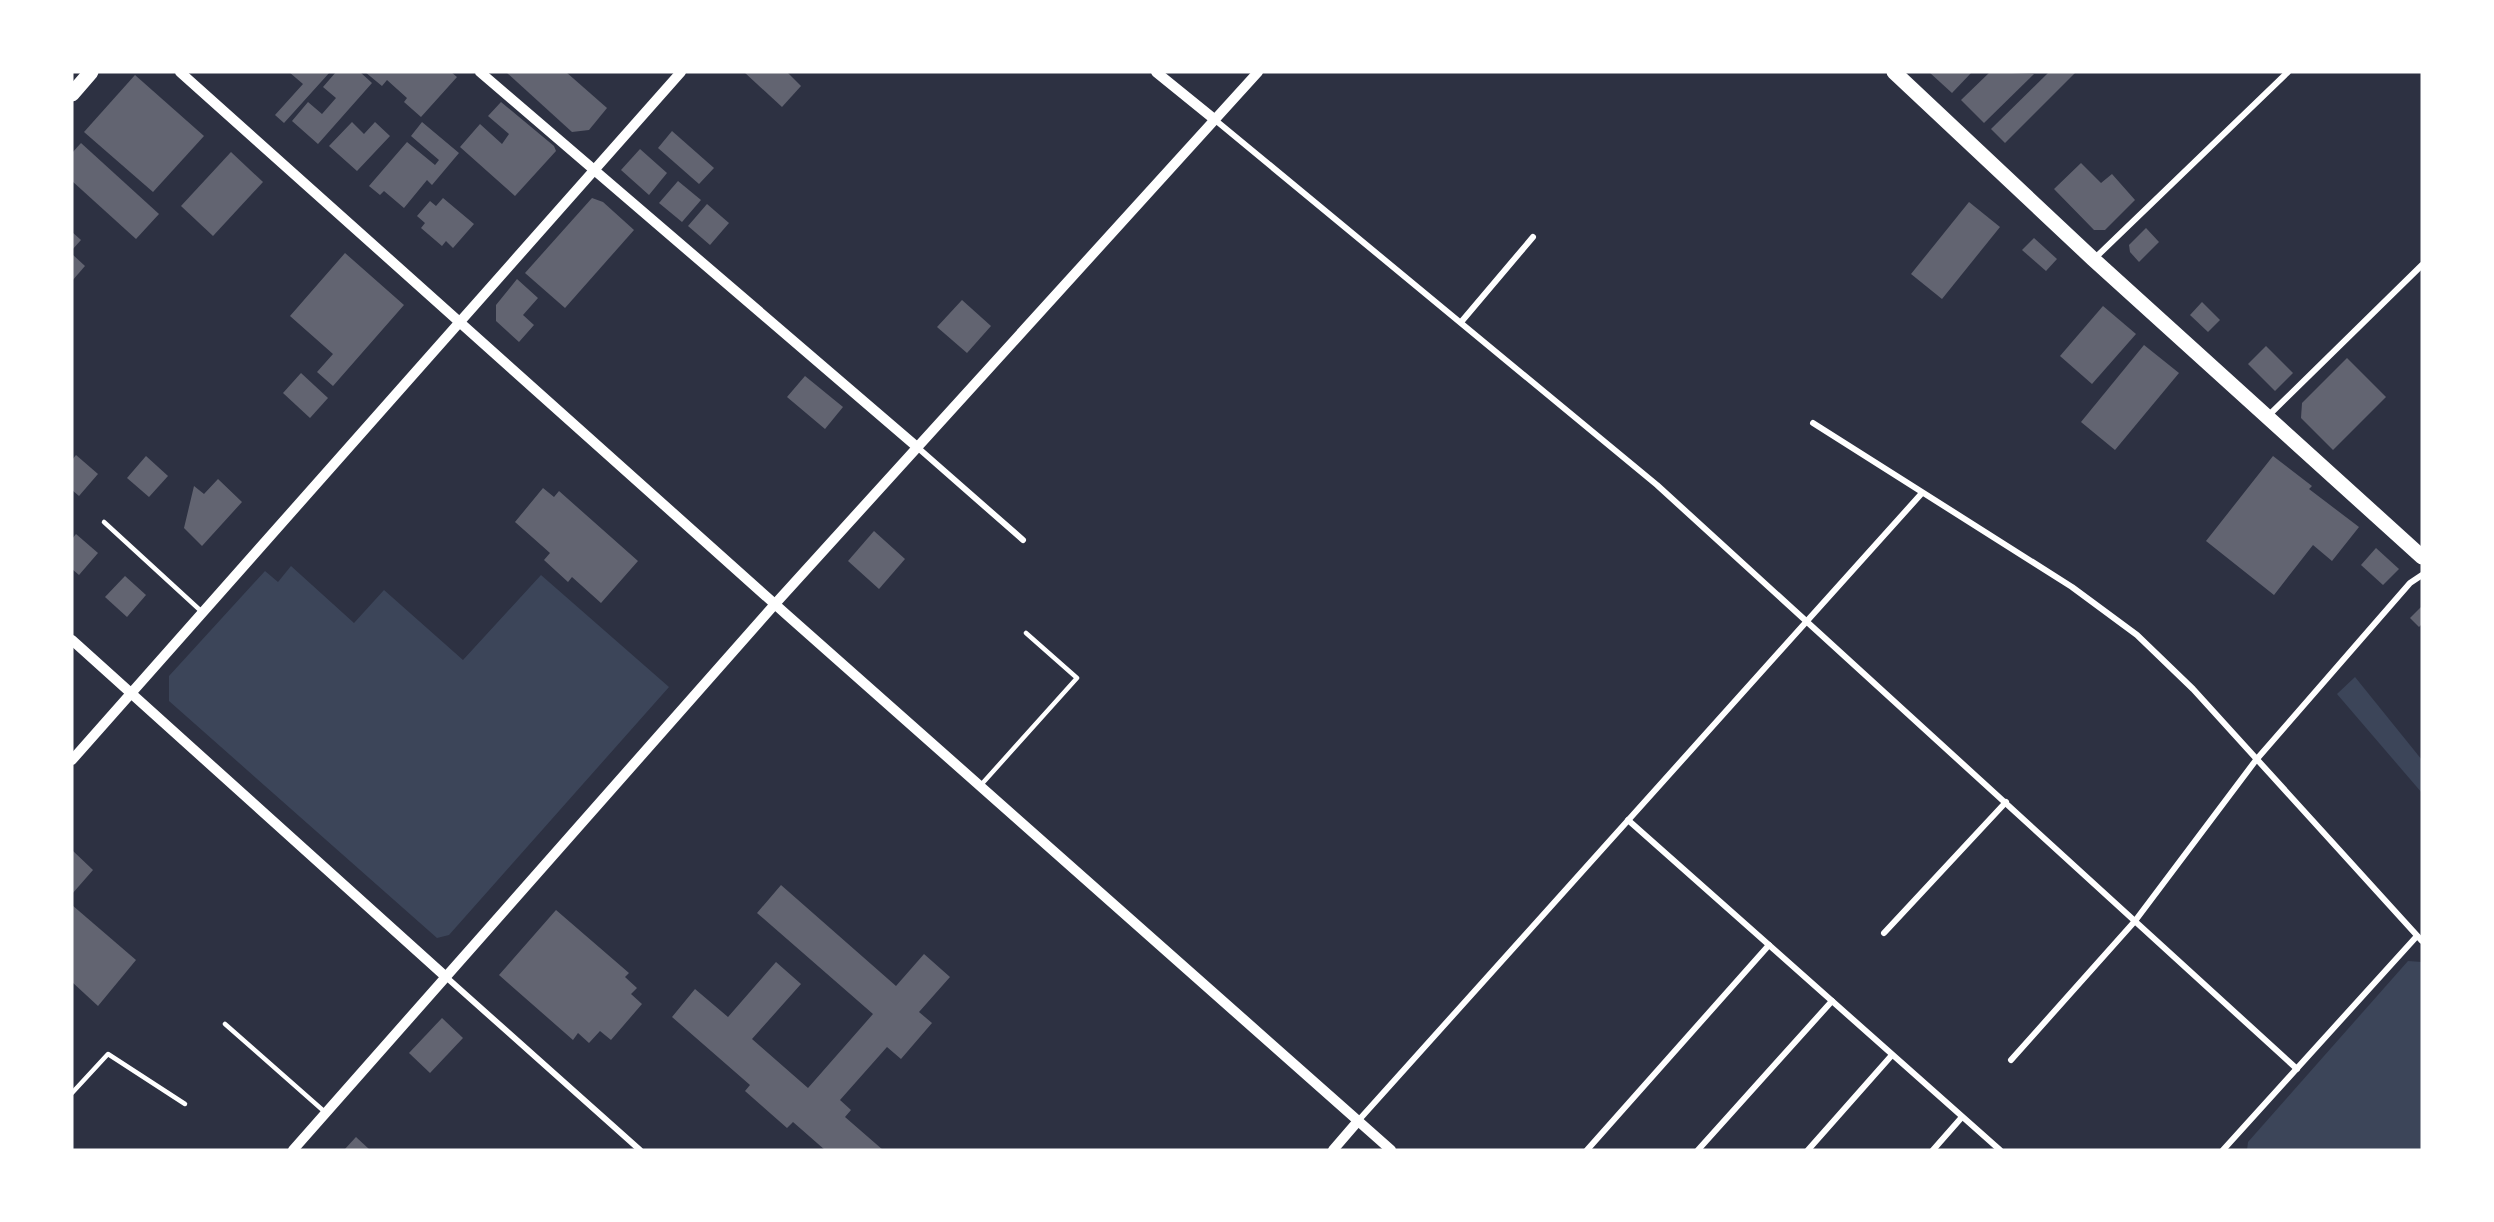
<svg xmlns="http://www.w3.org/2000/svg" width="2494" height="1222" viewBox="0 0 2494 1222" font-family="'Public Sans',sans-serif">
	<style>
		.green { fill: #3c4559 }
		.building { fill: #626471 }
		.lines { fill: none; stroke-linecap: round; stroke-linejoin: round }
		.service { stroke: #fff; stroke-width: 4.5 }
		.minor { stroke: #fff; stroke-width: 6 }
		.tertiary { stroke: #fff; stroke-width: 10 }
		.primary { stroke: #fff; stroke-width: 15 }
	</style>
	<rect width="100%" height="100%" fill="#2d3142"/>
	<g class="green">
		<polygon points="291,566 354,623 384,590 463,660 541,575 669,687 449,935 437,938 169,701 169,676 265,571 278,582"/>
		<polygon points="2355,677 2422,760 2422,793 2337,694"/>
		<polygon points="2408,961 2422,962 2422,1150 2247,1150 2248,1142"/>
	</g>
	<g class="building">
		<polygon points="289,72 330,72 284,123 275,115 303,84"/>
		<polygon points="336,72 360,72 372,83 318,144 292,121 308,102 322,114 336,98 323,87"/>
		<polygon points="365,72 451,72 457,77 421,117 404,102 407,98 387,80 382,86"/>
		<polygon points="506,72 566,72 607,108 589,130 572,132"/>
		<polygon points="744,72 787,72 801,86 782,107"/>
		<polygon points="1929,72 1972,72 1952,93"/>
		<polygon points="1990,72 2034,74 1984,123 1961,100"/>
		<polygon points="2049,72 2076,72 2005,143 1991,129"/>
		<polygon points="135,75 204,136 153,192 84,132"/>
		<polygon points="501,102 554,146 556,151 515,196 460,147 480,124 502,144 509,134 488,116"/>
		<polygon points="352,122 364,134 375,122 390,136 357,171 329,146"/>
		<polygon points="422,122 459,153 432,185 427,180 404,208 384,191 380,195 369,186 407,142 435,165 439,160 411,136"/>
		<polygon points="672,131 714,168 699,184 658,148"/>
		<polygon points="81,143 159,214 136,239 72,181 72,153"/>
		<polygon points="640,149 667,173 649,195 621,170"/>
		<polygon points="231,152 263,182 213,236 181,206"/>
		<polygon points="2081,163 2101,183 2112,174 2135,200 2105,230 2094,230 2054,189"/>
		<polygon points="678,181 701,200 682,222 659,203"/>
		<polygon points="443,198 474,224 453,248 446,241 442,246 421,228 425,223 417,216 430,201 436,206"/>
		<polygon points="592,198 603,202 634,230 565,308 525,273"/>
		<polygon points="1969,202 2000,227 1942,299 1911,274"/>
		<polygon points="707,204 729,223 710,245 688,226"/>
		<polygon points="2146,228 2159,242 2139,262 2130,252 2129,245"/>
		<polygon points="72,232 81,240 72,250"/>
		<polygon points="2034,238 2057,259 2046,271 2022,250"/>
		<polygon points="345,253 404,305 333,386 317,372 333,354 290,316"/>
		<polygon points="72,254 85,266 72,281"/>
		<polygon points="517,279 538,298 523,315 534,325 519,342 496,321 496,305"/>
		<polygon points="962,300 991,326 967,353 937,327"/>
		<polygon points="2202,302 2220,320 2208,332 2190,315"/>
		<polygon points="2103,306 2136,334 2092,384 2060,356"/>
		<polygon points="2144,345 2179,373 2115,450 2081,422"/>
		<polygon points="2266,346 2293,373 2275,391 2248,364"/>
		<polygon points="2347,358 2386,397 2333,450 2301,418 2302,403"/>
		<polygon points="301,373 328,398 310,418 283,393"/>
		<polygon points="805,376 843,407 825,429 787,397"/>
		<polygon points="76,455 98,474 79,496 72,490 72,460"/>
		<polygon points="146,456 168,476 149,497 127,478"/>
		<polygon points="2273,456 2312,486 2309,489 2359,527 2332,561 2313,545 2274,595 2206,541"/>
		<polygon points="218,479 242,502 202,546 184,528 194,486 204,494"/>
		<polygon points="543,488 554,497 559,491 638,561 601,603 572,577 568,582 544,560 550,553 515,522"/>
		<polygon points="874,531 905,559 879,589 848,561"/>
		<polygon points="76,534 98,553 79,575 72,569 72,539"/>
		<polygon points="2376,548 2399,569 2383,585 2361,565"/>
		<polygon points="125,576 146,595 127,617 105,597"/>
		<polygon points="2422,606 2422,624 2419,627 2410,618"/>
		<polygon points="72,850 93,870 72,894"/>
		<polygon points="781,885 896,986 924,954 950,977 919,1012 932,1023 901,1059 887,1047 840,1100 851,1110 845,1117 883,1150 825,1150 793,1122 787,1128 745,1091 750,1085 672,1017 695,989 728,1017 776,962 801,984 752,1039 808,1088 873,1014 757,913"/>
		<polygon points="72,905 136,960 98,1006 72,982"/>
		<polygon points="556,910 629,973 625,977 637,988 631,994 642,1004 611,1040 600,1031 589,1043 578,1033 573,1040 499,975"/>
		<polygon points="442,1018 463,1038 430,1073 409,1053"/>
		<polygon points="356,1137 370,1150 344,1150"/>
	</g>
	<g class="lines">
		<g class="service">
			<polyline points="104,522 201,611"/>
			<polyline points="980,786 1077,678 1026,633"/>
			<polyline points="225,1024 326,1113"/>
			<polyline points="72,1093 108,1054 185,1104"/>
		</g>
		<g class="minor">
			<polyline points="1214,119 1657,485 2297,1069"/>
			<polyline points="2094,259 2288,72"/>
			<polyline points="1462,321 1533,237"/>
			<polyline points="2268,416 2422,265"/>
			<polyline points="1813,423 2072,587 2137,635 2193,689 2422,941"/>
			<polyline points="917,447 1023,540"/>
			<polyline points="1628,820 2000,1150"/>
			<polyline points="1884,933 2006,802"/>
			<polyline points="446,977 640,1150"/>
			<polyline points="2011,1060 2135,921 2256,760 2410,583 2422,575"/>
			<polyline points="1358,1121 1922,493"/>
			<polyline points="1587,1150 1769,945"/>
			<polyline points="1698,1150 1832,1001"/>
			<polyline points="1808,1150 1892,1055"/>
			<polyline points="1933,1150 1962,1117"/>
			<polyline points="2223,1150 2417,936"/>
		</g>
		<g class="tertiary">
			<polyline points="180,72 787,615 1391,1150"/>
			<polyline points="480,72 917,447"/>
			<polyline points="1156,72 1214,119"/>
			<polyline points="72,640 446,977"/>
			<polyline points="72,760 681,72"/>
			<polyline points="293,1150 775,604 1258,72"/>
			<polyline points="1333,1150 1358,1121"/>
		</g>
		<g class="primary">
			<polyline points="1894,72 2093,259 2422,557"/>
			<polyline points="72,94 91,72"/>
		</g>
	</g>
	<rect width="2494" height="1222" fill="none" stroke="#ffffff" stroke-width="147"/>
</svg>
